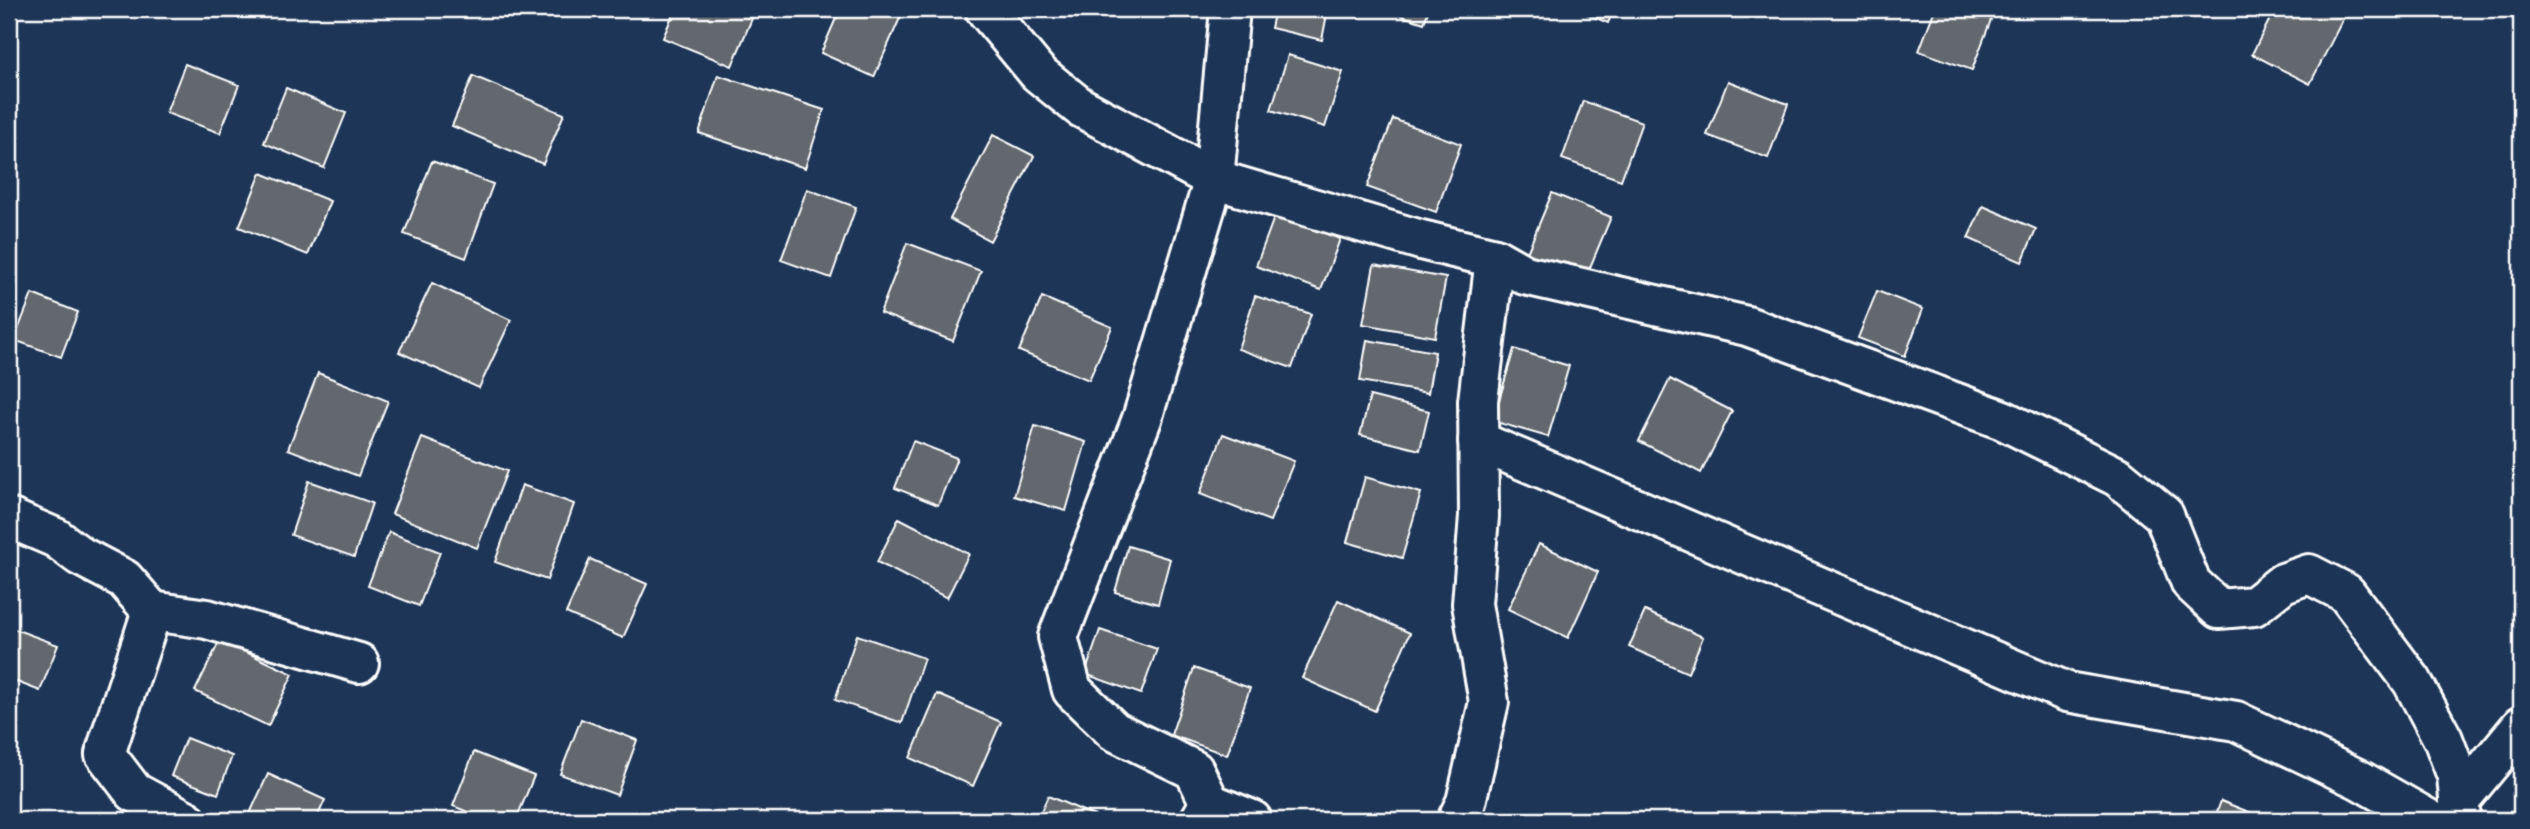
<svg xmlns="http://www.w3.org/2000/svg" width="2530" height="829" viewBox="0 0 2530 829" font-family="Kalam,sans-serif">
	<style>
		.building { fill: #62676d; stroke: #fff; stroke-width: 2 }
		.lines { fill: none; stroke-linecap: round; stroke-linejoin: round }
		.minor-casing { stroke: #fff; stroke-width: 44 }
		.minor { stroke: #1d3557; stroke-width: 38 }
	</style>
	<rect width="100%" height="100%" fill="#1d3557"/>
	<filter id="ink" filterUnits="userSpaceOnUse"><feTurbulence type="fractalNoise" baseFrequency=".0143" numOctaves="2"/><feDisplacementMap in="SourceGraphic" scale="14" xChannelSelector="R" yChannelSelector="G"/><feConvolveMatrix kernelMatrix="1 2 1 2 8 2 1 2 1" color-interpolation-filters="sRGB"/></filter>
	<g filter="url(#ink)">
		<g class="building">
			<polygon points="675,9 756,9 732,66 663,38"/>
			<polygon points="840,9 904,9 874,77 821,53"/>
			<polygon points="1275,9 1328,9 1322,40 1271,28"/>
			<polygon points="1381,9 1429,9 1424,23"/>
			<polygon points="1575,9 1614,9 1608,23"/>
			<polygon points="1935,9 1995,9 1972,70 1919,51"/>
			<polygon points="2275,9 2334,9 2345,15 2310,84 2252,54"/>
			<polygon points="1288,55 1343,72 1325,127 1271,110"/>
			<polygon points="185,64 239,85 220,133 166,113"/>
			<polygon points="718,75 824,110 805,168 699,133"/>
			<polygon points="473,76 564,114 543,164 452,126"/>
			<polygon points="1728,81 1788,104 1768,158 1707,135"/>
			<polygon points="286,88 346,113 324,168 264,143"/>
			<polygon points="1583,101 1642,122 1621,180 1562,159"/>
			<polygon points="1393,119 1461,144 1436,212 1367,187"/>
			<polygon points="993,135 1034,156 990,241 950,219"/>
			<polygon points="432,161 493,184 466,258 404,234"/>
			<polygon points="261,173 330,201 308,255 239,227"/>
			<polygon points="807,189 856,207 831,278 781,260"/>
			<polygon points="1552,193 1611,217 1586,277 1527,253"/>
			<polygon points="1983,206 2036,229 2022,262 1968,238"/>
			<polygon points="1275,215 1340,239 1321,290 1256,266"/>
			<polygon points="907,243 981,271 953,341 880,313"/>
			<polygon points="1374,265 1446,278 1435,337 1363,324"/>
			<polygon points="432,283 511,320 479,388 399,352"/>
			<polygon points="1877,291 1923,309 1905,356 1858,338"/>
			<polygon points="32,294 78,312 61,357 14,340"/>
			<polygon points="1255,296 1311,314 1292,368 1238,349"/>
			<polygon points="1042,297 1112,327 1089,380 1019,351"/>
			<polygon points="1367,340 1435,352 1428,393 1360,381"/>
			<polygon points="1514,349 1569,366 1548,437 1493,421"/>
			<polygon points="318,373 388,401 358,476 288,449"/>
			<polygon points="1670,379 1732,411 1701,473 1639,441"/>
			<polygon points="1370,396 1429,411 1420,450 1360,435"/>
			<polygon points="1035,426 1086,442 1066,511 1014,496"/>
			<polygon points="1223,434 1294,461 1270,521 1200,494"/>
			<polygon points="422,438 507,471 477,548 392,514"/>
			<polygon points="913,441 957,458 938,505 895,488"/>
			<polygon points="1365,477 1421,493 1402,558 1347,542"/>
			<polygon points="309,481 372,503 354,557 291,535"/>
			<polygon points="522,485 574,504 547,580 495,562"/>
			<polygon points="899,518 969,554 947,598 877,562"/>
			<polygon points="389,532 440,552 419,606 368,586"/>
			<polygon points="1539,544 1598,572 1568,638 1508,609"/>
			<polygon points="1128,546 1170,559 1158,604 1115,592"/>
			<polygon points="590,559 647,584 623,638 566,613"/>
			<polygon points="1338,600 1410,633 1375,711 1302,678"/>
			<polygon points="1645,611 1703,637 1688,673 1629,647"/>
			<polygon points="9,627 58,645 40,691 9,679"/>
			<polygon points="1100,630 1157,649 1141,694 1085,674"/>
			<polygon points="857,635 924,658 902,723 835,700"/>
			<polygon points="220,640 293,674 268,726 195,691"/>
			<polygon points="1194,668 1250,688 1227,755 1171,735"/>
			<polygon points="937,694 1001,722 973,786 910,758"/>
			<polygon points="581,719 637,740 617,795 560,774"/>
			<polygon points="186,738 232,756 218,794 171,776"/>
			<polygon points="474,752 534,776 516,820 488,820 453,806"/>
			<polygon points="268,774 325,800 316,820 247,820"/>
			<polygon points="1048,796 1102,819 1102,820 1037,820"/>
			<polygon points="2221,801 2269,820 2214,820"/>
			<polygon points="1994,813 2010,820 1990,820"/>
			<polygon points="363,814 378,820 360,820"/>
		</g>
		<g class="lines">
			<defs>
				<g id="minor">
					<polyline points="985,9 1038,73 1080,107 1214,179 1421,240 1495,258 1525,275 1747,326 2003,420 2118,477 2164,515 2191,583 2219,609 2254,606 2283,583 2309,574 2346,593 2412,681 2443,739 2457,776 2461,820"/>
					<polyline points="1478,441 2067,692 2236,721 2358,779 2430,820"/>
					<polyline points="9,518 56,538 80,556 124,579 152,611 105,754 134,792 186,820"/>
					<polyline points="152,611 207,619 359,663"/>
					<polyline points="2459,801 2521,726"/>
					<polyline points="1210,803 1252,820"/>
					<polyline points="1200,820 1210,803 1194,770 1114,731 1072,690 1058,637 1142,419 1214,179 1230,9"/>
					<polyline points="1457,820 1466,802 1489,702 1472,604 1479,516 1478,401 1495,258"/>
				</g>
			</defs>
			<use href="#minor" class="minor-casing"/>
			<use href="#minor" class="minor"/>
		</g>
	</g>
	<rect width="2530" height="829" fill="none" stroke="#1d3557" stroke-width="35"/>
	<rect x="18" y="18" width="2495" height="794" fill="none" stroke="#fff" stroke-width="2.5" filter="url(#ink)"/>
</svg>
